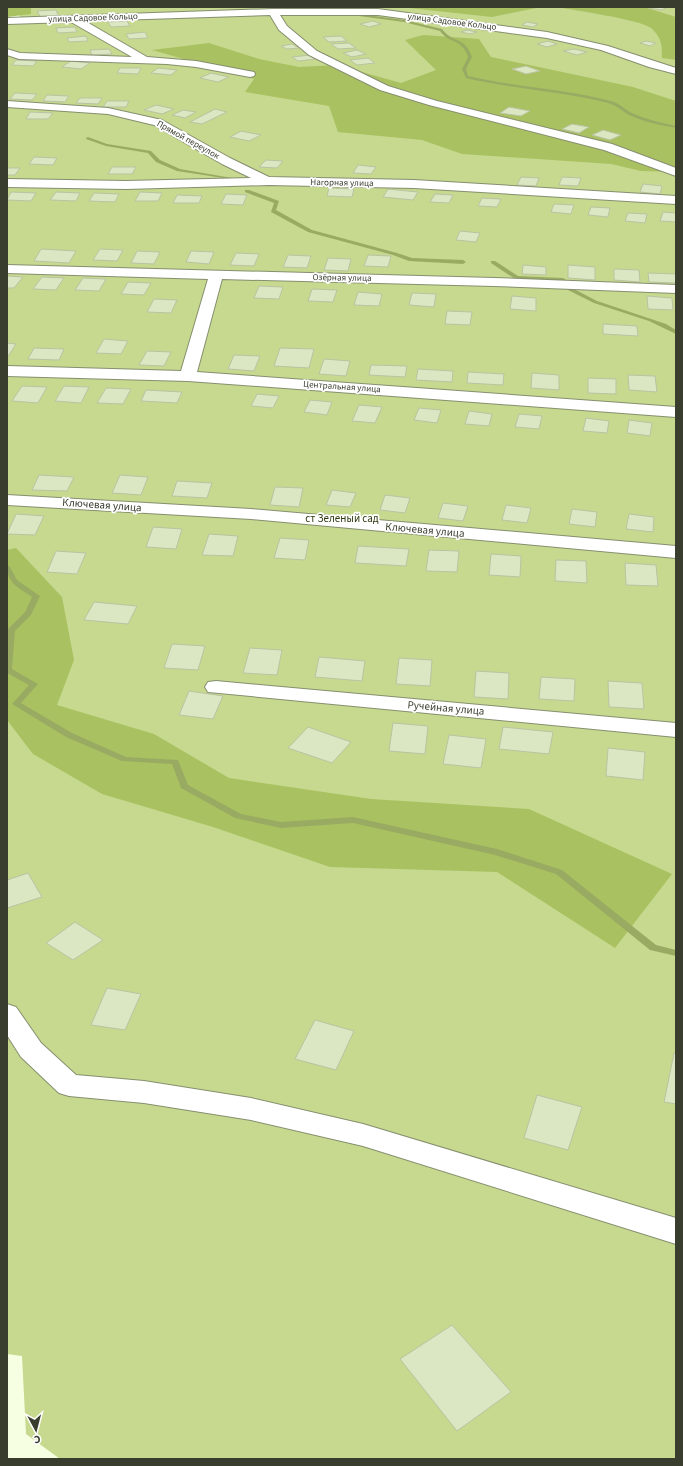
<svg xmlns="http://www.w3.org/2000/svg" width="683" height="1466" viewBox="0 0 683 1466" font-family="'Source Sans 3',sans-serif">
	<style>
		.green { fill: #c6d98f }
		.forest { fill: #aac161 }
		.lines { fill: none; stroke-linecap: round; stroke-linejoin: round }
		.stream { fill: #99ab62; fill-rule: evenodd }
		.building { fill: #dbe6c2; stroke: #bac3a1 }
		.minor-casing { stroke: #868f6f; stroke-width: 2 }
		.minor { fill: #fff; fill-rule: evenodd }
		.labels { text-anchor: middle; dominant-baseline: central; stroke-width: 3.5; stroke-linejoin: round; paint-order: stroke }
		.far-street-label { font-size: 9px; fill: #393d2e; stroke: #fff }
		.street-label { font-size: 11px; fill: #393d2e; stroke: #fff }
		.park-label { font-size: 11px; fill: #2f3810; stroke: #fff }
	</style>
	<rect width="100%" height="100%" fill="#f6ffe2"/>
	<polygon class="green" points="16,7 676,7 676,1459 60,1459 26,1434 22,1356 7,1354 7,1043 8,1044 7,1018 7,18 20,17"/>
	<g class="forest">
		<polygon points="7,7 31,7 31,14 7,17"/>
		<polygon points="400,7 541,7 492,17"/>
		<path d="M557,7h87l32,10v43l-14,-2c0,-13 0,-20 -11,-30 -9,-8 -78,-18 -94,-21z"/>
		<polygon points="423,35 479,39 491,57 633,87 676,101 676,172 641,171 611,164 462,154 422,140 338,132 329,106 245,92 254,79 152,50 209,43 259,59 299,67 337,65 401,83 436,70 405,40"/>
		<polygon points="16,548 62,597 74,660 57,705 154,734 229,778 371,799 529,809 672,874 615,948 497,872 330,867 213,827 102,794 33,754 7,720 7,550"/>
	</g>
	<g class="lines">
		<g class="stream">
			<path d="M360,14l44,6 38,9c11,15 22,6 30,28l-6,12 2,7c47,11 96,13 143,25 8,2 13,8 21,12 14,6 29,10 44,13v2c-16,-3 -32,-6 -47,-13 -7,-4 -13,-10 -21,-12 -47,-12 -96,-14 -142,-25l-4,-9 6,-12c-7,-20 -18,-12 -28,-26l-36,-9 -45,-6z"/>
			<polygon points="88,137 107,144 151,151 160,160 180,169 232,178 230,179 177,171 156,162 148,153 106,146 86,139 86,138"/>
			<polygon points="245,190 249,190 279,201 276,210 312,230 397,253 412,258 463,260 466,262 463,264 409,261 393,255 308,232 271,212 274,203 245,192"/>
			<polygon points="491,261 495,261 518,276 563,278 566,280 563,282 515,279 491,263"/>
			<polygon points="568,288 572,288 597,301 666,324 676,330 676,334 649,321 594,303 568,290"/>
			<path d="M7,565l3,2 7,13 23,16 -9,19 -16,16 -3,38 26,15 -17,19 51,30 54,24 52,3 10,25 53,29 40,8 72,-5 144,32 65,21 94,75 20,5v6l-26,-6 -94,-76 -61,-19 -142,-32 -72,5 -46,-10 -54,-30 -9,-24 -50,-3 -56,-24 -54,-33 17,-19 -22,-12v-43l18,-18 7,-15c-14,-10 -25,-13 -25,-32z"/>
		</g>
	</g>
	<g class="building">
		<polygon points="651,7 668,7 661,10 649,8"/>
		<polygon points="56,10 59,17 41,18 37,11"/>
		<polygon points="127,21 130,26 111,27 108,22"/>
		<polygon points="373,21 381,24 369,27 360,24"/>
		<polygon points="527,22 538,24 533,27 522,25"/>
		<polygon points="75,27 77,32 58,33 56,28"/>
		<polygon points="467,30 477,32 470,34 461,32"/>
		<polygon points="145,32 148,38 129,39 126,34"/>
		<polygon points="86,36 88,41 69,42 67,38"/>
		<polygon points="341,36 347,41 329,42 323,37"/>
		<polygon points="548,41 557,44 547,47 537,44"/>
		<polygon points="646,41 656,43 650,46 640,43"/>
		<polygon points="349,43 356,48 338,49 331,44"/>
		<polygon points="292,44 299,48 287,49 281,46"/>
		<polygon points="109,49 112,54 92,55 90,50"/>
		<polygon points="574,49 587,52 577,55 563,51"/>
		<polygon points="357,50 366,54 352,57 343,53"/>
		<polygon points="311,55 316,59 298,61 292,57"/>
		<polygon points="368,58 375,63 357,65 350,60"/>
		<polygon points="16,60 37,61 33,66 12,65"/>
		<polygon points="71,61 90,63 81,69 62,67"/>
		<polygon points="526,66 540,71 526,74 512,69"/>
		<polygon points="120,68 141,68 138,74 117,73"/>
		<polygon points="158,68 177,70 171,75 151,73"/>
		<polygon points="211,73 229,77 218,82 200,78"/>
		<polygon points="15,93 37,94 32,100 10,99"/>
		<polygon points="47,95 69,96 65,102 43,101"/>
		<polygon points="80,98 102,98 98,104 76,103"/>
		<polygon points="107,101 129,101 126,107 103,107"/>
		<polygon points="156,105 174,109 162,114 144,110"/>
		<polygon points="509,107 530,111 521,116 500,113"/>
		<polygon points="215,109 227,112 202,124 190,122"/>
		<polygon points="183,110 196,112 185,118 172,115"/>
		<polygon points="30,112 53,113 48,119 26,119"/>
		<polygon points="572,124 589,127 579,133 562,129"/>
		<polygon points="603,130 621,135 610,140 592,135"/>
		<polygon points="241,131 261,135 249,141 230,137"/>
		<polygon points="34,157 57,158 53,165 29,164"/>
		<polygon points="266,160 283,161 277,168 259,167"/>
		<polygon points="358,165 376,167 371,174 353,173"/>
		<polygon points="112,167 136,167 132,174 108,174"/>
		<polygon points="7,168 20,168 15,175 7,175"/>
		<polygon points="521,177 539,178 536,186 517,185"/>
		<polygon points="562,177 581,178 578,186 559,185"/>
		<polygon points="643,184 662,186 660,194 640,192"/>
		<polygon points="329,188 354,189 352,197 327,196"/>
		<polygon points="388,189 418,192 413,200 383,197"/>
		<polygon points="11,192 36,193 31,201 7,200"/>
		<polygon points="56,192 80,193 76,201 50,200"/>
		<polygon points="140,192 162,193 158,201 135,201"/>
		<polygon points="94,193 119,194 115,202 89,201"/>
		<polygon points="226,194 247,195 243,205 221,204"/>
		<polygon points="435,194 453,195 449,203 430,202"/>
		<polygon points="177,195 202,196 199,203 173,203"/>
		<polygon points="482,198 501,199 497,207 478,206"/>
		<polygon points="554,204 574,205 571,214 551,212"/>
		<polygon points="591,207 610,208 608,217 588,215"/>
		<polygon points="663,212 676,213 676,222 660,221"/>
		<polygon points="628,213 647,214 645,223 625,221"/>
		<polygon points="460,231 480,233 476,242 456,240"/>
		<polygon points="41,249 76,251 69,263 34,261"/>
		<polygon points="100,249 123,250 117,261 93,260"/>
		<polygon points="137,251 160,252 154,264 131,263"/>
		<polygon points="191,251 214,252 209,264 186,262"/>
		<polygon points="236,253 259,254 254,266 230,265"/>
		<polygon points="288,255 311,256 307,268 283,267"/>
		<polygon points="368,255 391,256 388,267 364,266"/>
		<polygon points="328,258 351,259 348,271 324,270"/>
		<polygon points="523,265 546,267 546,275 522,274"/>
		<polygon points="568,265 595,267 595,280 568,278"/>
		<polygon points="614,269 639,270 640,282 614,280"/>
		<polygon points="648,273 676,274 676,283 649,282"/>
		<polygon points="7,276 23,277 14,288 7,288"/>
		<polygon points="42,277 64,278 56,290 33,289"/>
		<polygon points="83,278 106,279 99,291 75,290"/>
		<polygon points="128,282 151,283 144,295 121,294"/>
		<polygon points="259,286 283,287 279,299 254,298"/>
		<polygon points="312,289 337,290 333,302 308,301"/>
		<polygon points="358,292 382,294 379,306 354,305"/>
		<polygon points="412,293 436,294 434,307 409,305"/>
		<polygon points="512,296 536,298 536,311 510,309"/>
		<polygon points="647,296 672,298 673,310 648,309"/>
		<polygon points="154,299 177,300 171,313 147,312"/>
		<polygon points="447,311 472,312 470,325 445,324"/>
		<polygon points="603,324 637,326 638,336 603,334"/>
		<polygon points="104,339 128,341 121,354 96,353"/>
		<polygon points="7,343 16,344 7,358"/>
		<polygon points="34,348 64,349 59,360 28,359"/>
		<polygon points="280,348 314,349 309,368 274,366"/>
		<polygon points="147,351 171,352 164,366 139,365"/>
		<polygon points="234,355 260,356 254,371 228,369"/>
		<polygon points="324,359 350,361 346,376 319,374"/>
		<polygon points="371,365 407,366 405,377 369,375"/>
		<polygon points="418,369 453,371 452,382 416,380"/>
		<polygon points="468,372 504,374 503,385 467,383"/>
		<polygon points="532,373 559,375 559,390 531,388"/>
		<polygon points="628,375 655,376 657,392 629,390"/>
		<polygon points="588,378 616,379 616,394 588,393"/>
		<polygon points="22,386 47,387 38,403 12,401"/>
		<polygon points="64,386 89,387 81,403 55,401"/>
		<polygon points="106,388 131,389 123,404 97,403"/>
		<polygon points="146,390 182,392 177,403 141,401"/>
		<polygon points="257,394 279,396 273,408 251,406"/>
		<polygon points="310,400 332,402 327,415 304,412"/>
		<polygon points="359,405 382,407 375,423 352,421"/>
		<polygon points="419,408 441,410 437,423 414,420"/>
		<polygon points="469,411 492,414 489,426 465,424"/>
		<polygon points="519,414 542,416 539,429 515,427"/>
		<polygon points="586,418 609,421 607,433 583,431"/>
		<polygon points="629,420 652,423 650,436 627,433"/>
		<polygon points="39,475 74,477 67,491 32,490"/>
		<polygon points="120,475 148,477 141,495 112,493"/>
		<polygon points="177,481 212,483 207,498 172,496"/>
		<polygon points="275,487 303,488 299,507 270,505"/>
		<polygon points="332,490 356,493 350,507 326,505"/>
		<polygon points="385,495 410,498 405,513 380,510"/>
		<polygon points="443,503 468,506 463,521 438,518"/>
		<polygon points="506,505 531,508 527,523 502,520"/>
		<polygon points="572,509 597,512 595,527 569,524"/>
		<polygon points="16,514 44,516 35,535 7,534"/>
		<polygon points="629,514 654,517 653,532 626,529"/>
		<polygon points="153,527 182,529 176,549 146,547"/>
		<polygon points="209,534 238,536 233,556 202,555"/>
		<polygon points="280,538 309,540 305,560 274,558"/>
		<polygon points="358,546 409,549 406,566 355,563"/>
		<polygon points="429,550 459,551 457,572 426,571"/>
		<polygon points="56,551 86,553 77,574 47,572"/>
		<polygon points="491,554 521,556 520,577 489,575"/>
		<polygon points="556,560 586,561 587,583 555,581"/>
		<polygon points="625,563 656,565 658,586 626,585"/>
		<polygon points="94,602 137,606 128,624 84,620"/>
		<polygon points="172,644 205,646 198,670 164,668"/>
		<polygon points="250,648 282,650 277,675 243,673"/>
		<polygon points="319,657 365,661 362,681 315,677"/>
		<polygon points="399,658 432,660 430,686 396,684"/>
		<polygon points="476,671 509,673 508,699 474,697"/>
		<polygon points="541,677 575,679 574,701 539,699"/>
		<polygon points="608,681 642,683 644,709 609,707"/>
		<polygon points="189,691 223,696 213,719 179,715"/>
		<polygon points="393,723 428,726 425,754 389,751"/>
		<polygon points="308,727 351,742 332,763 288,748"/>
		<polygon points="503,727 553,732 549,754 499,749"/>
		<polygon points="449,735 486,739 481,768 443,764"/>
		<polygon points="608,748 645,752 643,780 606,776"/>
		<polygon points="28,873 42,897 7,908 7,880"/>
		<polygon points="75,922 103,940 73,960 46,943"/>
		<polygon points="107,988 141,994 125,1030 91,1025"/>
		<polygon points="315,1020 354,1031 336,1070 295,1059"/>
		<polygon points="674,1053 676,1054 676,1104 664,1102"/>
		<polygon points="537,1095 582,1107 568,1150 524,1138"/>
		<polygon points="452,1325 511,1392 457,1431 400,1359"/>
	</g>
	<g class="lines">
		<defs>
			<g id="minor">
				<polygon points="273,9 378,9 547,32 608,46 676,68 676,74 649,67 601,50 547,38 378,15 280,15 287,26 317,51 388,86 437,101 612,144 676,168 676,176 604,150 429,105 380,90 309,55 279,30 270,15 85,21 147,57 196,61 254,72 255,74 254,76 250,77 196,67 167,64 19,59 7,55 7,49 20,53 132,57 71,22 7,24 7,18"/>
				<polygon points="7,101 108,108 162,120 230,158 269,177 414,180 676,196 676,204 414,188 269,185 126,189 7,187 7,179 126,181 251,178 222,164 154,125 108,114 7,107"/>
				<polygon points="7,265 494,278 676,285 676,293 494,286 222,279 197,372 676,407 676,417 188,381 7,376 7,366 181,371 208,279 7,273"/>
				<polygon points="7,495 251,509 676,546 676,558 251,519 7,505"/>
				<polygon points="216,681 676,723 676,737 208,692 205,687 208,682"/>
				<polygon points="7,1004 16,1007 41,1043 76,1075 144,1081 251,1098 363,1124 676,1218 676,1244 363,1146 251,1120 144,1103 69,1096 59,1093 21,1057 7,1035"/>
			</g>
		</defs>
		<use href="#minor" class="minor-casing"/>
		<use href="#minor" class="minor"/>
	</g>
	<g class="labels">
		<g class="far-street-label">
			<text transform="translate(93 18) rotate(-2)">улица Садовое Кольцо</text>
			<text transform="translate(452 22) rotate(7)">улица Садовое Кольцо</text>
			<text transform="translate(188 140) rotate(29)">Прямой переулок</text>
			<text transform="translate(342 183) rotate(1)">Нагорная улица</text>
			<text transform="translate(342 278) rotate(1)">Озёрная улица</text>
			<text transform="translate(342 387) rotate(4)">Центральная улица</text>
		</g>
		<g class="street-label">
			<text transform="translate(102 505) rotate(4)">Ключевая улица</text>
			<text transform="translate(425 530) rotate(5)">Ключевая улица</text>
			<text transform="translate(446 708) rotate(5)">Ручейная улица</text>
		</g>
		<g class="park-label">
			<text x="342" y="518">ст Зеленый сад</text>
		</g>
	</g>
	<rect width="683" height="1466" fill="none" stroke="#393d2e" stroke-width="16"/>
	<g transform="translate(36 1430) rotate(173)" stroke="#ffffff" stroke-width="3" paint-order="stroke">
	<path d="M0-3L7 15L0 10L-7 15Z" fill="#393d2e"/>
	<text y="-6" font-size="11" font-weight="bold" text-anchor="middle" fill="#393d2e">С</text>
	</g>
</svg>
